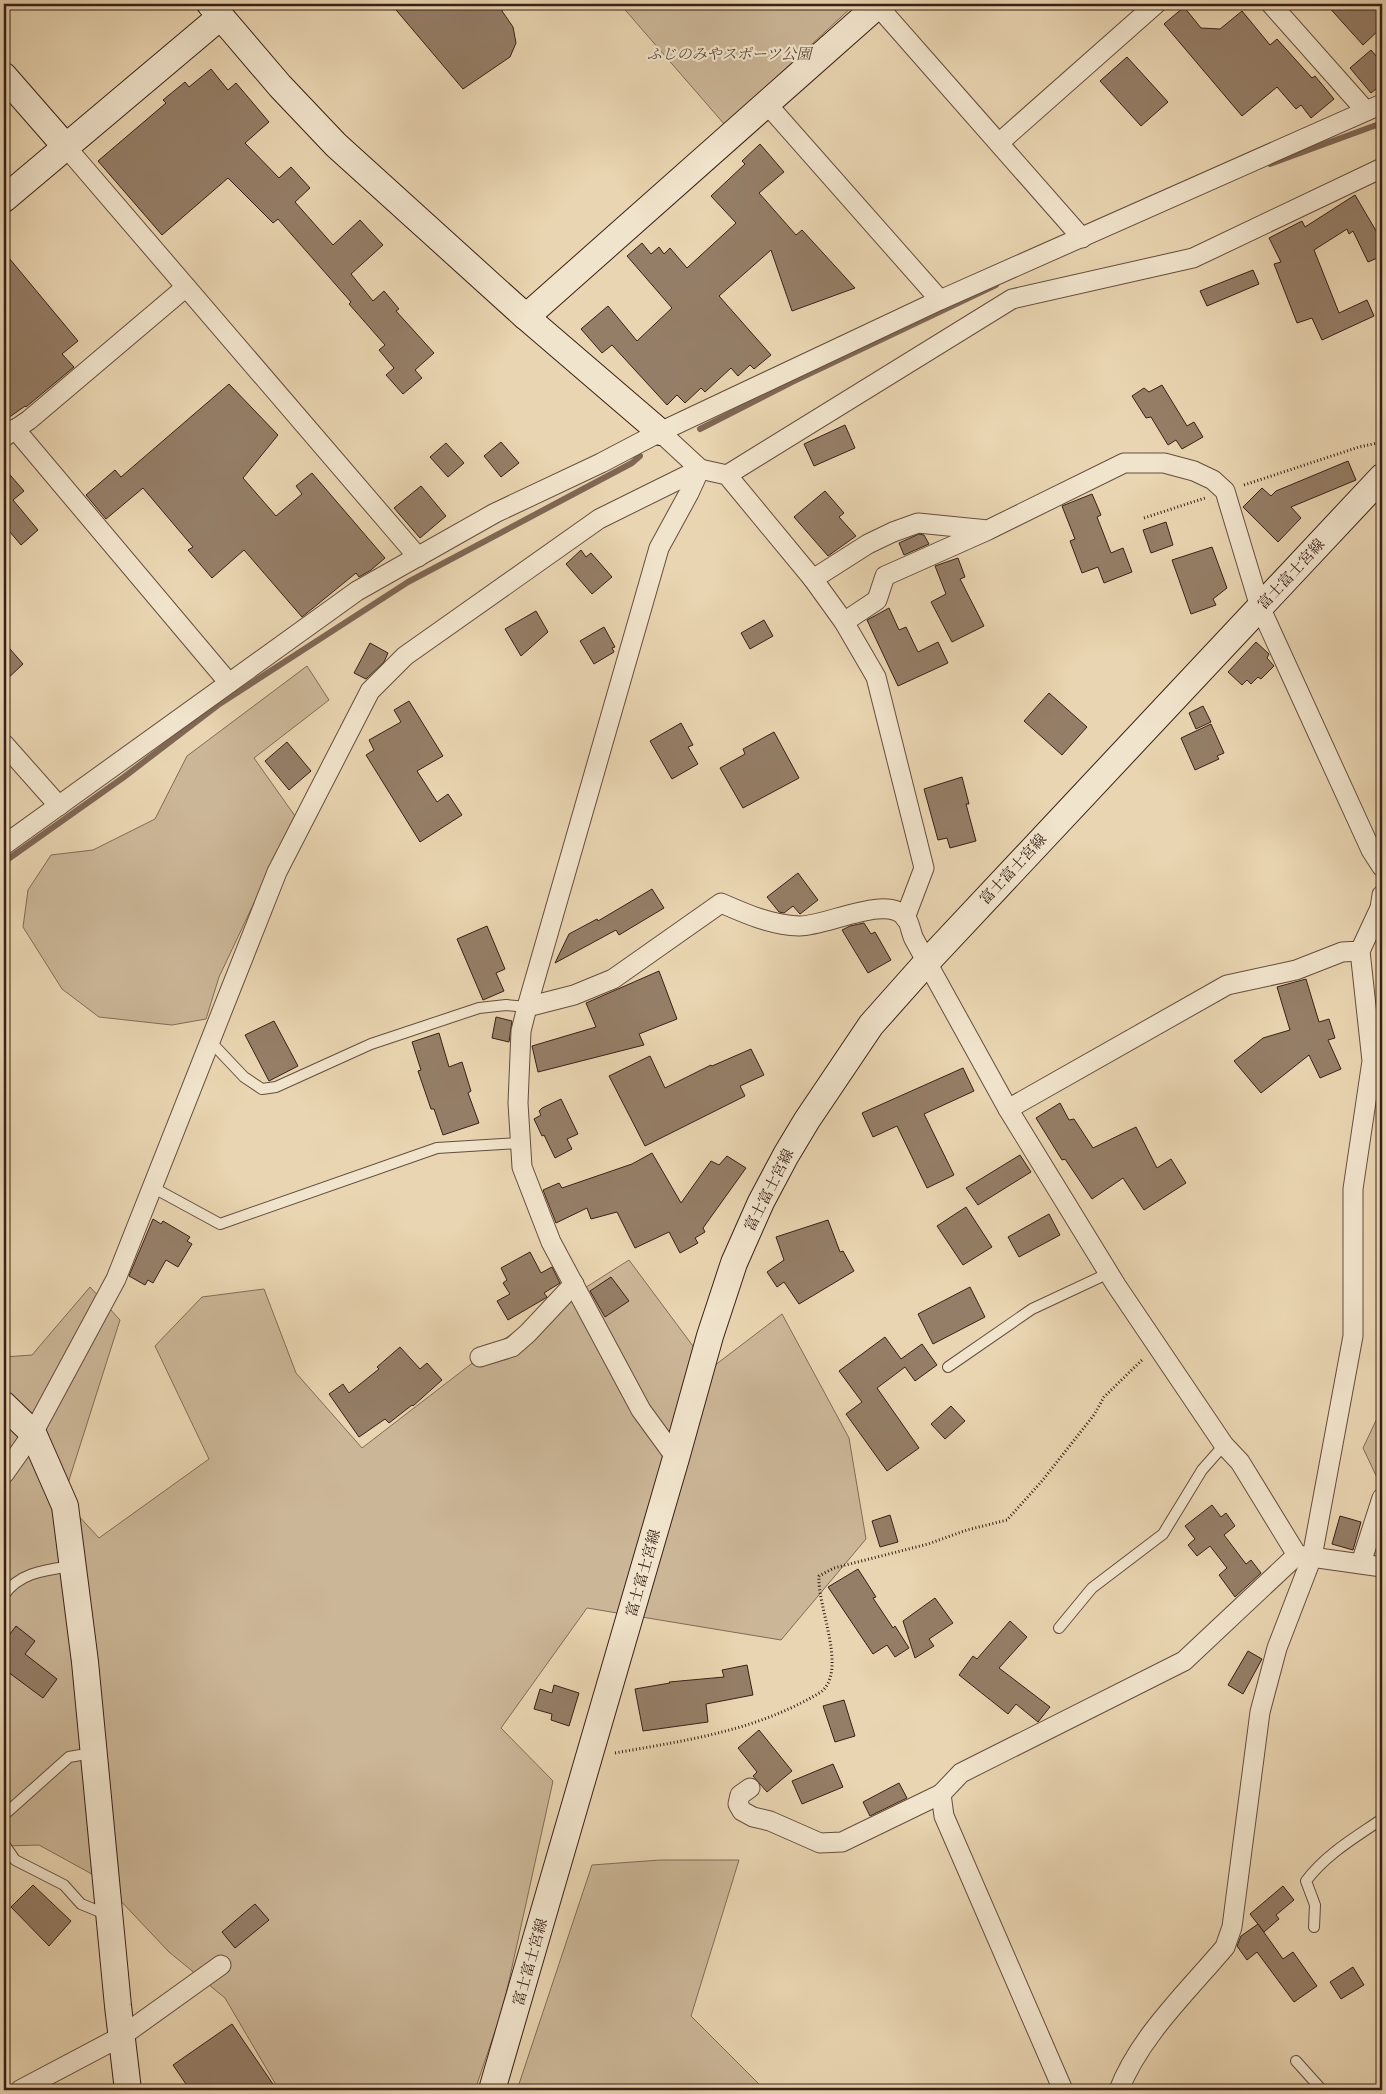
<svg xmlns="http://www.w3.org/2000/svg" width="1386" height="2094" viewBox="0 0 1386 2094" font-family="'IM FELL Great Primer','Noto Serif JP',serif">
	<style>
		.green { fill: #cbb697; stroke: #826b57 }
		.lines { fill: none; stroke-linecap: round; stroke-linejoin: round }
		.stream { stroke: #7f6754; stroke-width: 6 }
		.building { fill: #957e67; stroke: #392017 }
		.lane-casing { stroke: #654d3e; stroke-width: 12 }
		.street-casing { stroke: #654d3e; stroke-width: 21 }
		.secondary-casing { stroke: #392017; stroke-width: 28 }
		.path { stroke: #392017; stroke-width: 3; stroke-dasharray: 1 2.5; stroke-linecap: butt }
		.lane { stroke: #f1e4cc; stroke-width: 10 }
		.street { stroke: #f1e4cc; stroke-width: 19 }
		.secondary { stroke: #f1e4cc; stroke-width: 26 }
		.labels { text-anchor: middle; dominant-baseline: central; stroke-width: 4.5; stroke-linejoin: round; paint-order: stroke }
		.park-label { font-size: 15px; font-style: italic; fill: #5e4637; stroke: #f1e4cc }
		.street-label { font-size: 15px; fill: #392017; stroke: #f1e4cc }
	</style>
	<rect width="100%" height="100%" fill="#e9d5b1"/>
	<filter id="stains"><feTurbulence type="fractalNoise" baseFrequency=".004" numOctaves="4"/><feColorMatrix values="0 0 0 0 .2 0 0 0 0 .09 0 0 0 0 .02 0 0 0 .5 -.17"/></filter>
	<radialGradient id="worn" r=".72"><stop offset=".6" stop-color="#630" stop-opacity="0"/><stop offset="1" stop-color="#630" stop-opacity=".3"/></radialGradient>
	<g class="green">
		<polygon points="620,4 855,4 725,125"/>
		<polygon points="307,666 329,700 254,758 295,816 219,977 206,1019 172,1025 99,1017 62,989 23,927 28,890 51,855 93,850 155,819 187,756"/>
		<polygon points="629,1260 710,1369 782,1314 849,1438 866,1539 781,1640 587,1608 501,1728 553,1781 503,2008 475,2090 279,2090 225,1998 169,1952 99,1878 39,1845 4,1846 4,1357 32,1355 90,1287 120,1320 63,1499 99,1538 209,1459 155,1346 202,1297 264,1289 296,1373 362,1448 501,1341"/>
		<polygon points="1382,1408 1382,1488 1363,1448"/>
		<polygon points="660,1860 739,1860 691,2016 763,2088 763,2090 517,2090 592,1865"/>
	</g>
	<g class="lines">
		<g class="stream">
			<polyline points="1270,164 1382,123"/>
			<polyline points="700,429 792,382 996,285"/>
			<polyline points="4,862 124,777 218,705 408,582 632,463 640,456"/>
		</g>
	</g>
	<g class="building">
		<polygon points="391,4 504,4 502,11 513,27 516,43 510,57 463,89"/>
		<polygon points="1326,4 1377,4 1382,9 1382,27 1363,45"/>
		<polygon points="1184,7 1201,28 1220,29 1242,11 1270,45 1277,39 1312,78 1315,76 1334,99 1311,118 1301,105 1296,109 1277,87 1242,116 1164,24"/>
		<polygon points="1371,50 1382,63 1382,84 1371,93 1350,68"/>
		<polygon points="1127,57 1168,102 1141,126 1100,81"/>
		<polygon points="211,69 228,90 236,83 269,122 245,143 279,178 291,167 310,188 295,202 333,245 360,220 383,245 351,274 373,301 384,291 399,309 396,311 434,353 415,370 422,378 403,394 386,375 394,368 379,350 385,345 349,304 351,302 278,219 273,223 228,178 162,235 98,161 166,103 163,100 185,82 189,87"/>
		<polygon points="760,144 784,172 759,193 796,235 802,230 855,288 792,311 771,250 719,296 771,355 754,369 750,365 738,376 731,368 705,392 701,388 685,403 677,395 667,405 612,345 602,353 581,329 608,306 637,341 672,308 627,256 642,243 651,254 659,247 664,254 670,248 687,268 736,223 711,196 745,164 742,161"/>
		<polygon points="1355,195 1382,241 1382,256 1368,262 1353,231 1349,234 1347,229 1314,250 1339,313 1367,300 1374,316 1322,340 1312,318 1297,323 1274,264 1281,262 1269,238 1302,221 1305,227"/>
		<polygon points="4,252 78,341 62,354 74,367 26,407 25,406 4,421"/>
		<polygon points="1253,270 1259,284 1207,306 1200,291"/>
		<polygon points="229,384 278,435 243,478 276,516 302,494 296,486 312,473 385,558 371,570 359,577 356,573 302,617 244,550 212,578 188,550 193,547 143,488 106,519 86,495 115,470 121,477"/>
		<polygon points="1162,385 1187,426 1194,422 1203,437 1182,449 1176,440 1168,445 1151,417 1146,418 1132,396 1144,388 1149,392"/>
		<polygon points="845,425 855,448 814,466 804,444"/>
		<polygon points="501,442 519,463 501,477 484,456"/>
		<polygon points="446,443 464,463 448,477 430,457"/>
		<polygon points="1348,461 1356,480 1291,507 1301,518 1278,542 1243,507 1262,488 1271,496 1276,491"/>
		<polygon points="4,468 24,491 13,500 38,530 21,545 4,525"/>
		<polygon points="421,486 446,516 420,538 394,508"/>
		<polygon points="825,491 844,513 839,517 856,536 828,556 794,517"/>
		<polygon points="1092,494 1101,515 1097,517 1111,553 1123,548 1132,572 1104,583 1098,567 1082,573 1070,541 1075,539 1062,506"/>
		<polygon points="1166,522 1173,545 1151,553 1143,530"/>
		<polygon points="919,534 924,535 929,544 904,555 899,543"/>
		<polygon points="1212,547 1227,588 1213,599 1216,605 1191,614 1172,560"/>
		<polygon points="581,550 586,557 591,553 612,577 592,594 566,564"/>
		<polygon points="958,558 965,577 960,579 984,626 952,642 931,602 946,594 935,566"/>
		<polygon points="889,608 899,630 906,627 918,652 938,642 948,663 898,686 867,620"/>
		<polygon points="536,611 548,632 521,656 505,629"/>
		<polygon points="764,620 773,636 750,649 741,633"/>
		<polygon points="604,627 615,647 612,648 614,652 594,664 580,641"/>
		<polygon points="4,642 23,664 4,682"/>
		<polygon points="1256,642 1269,654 1267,658 1274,666 1261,679 1258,677 1251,684 1247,680 1242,685 1228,672"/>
		<polygon points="370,643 388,653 384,662 366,679 354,673"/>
		<polygon points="1049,693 1087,727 1062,755 1024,721"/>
		<polygon points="409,701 443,756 417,771 437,802 448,794 462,815 420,842 366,755 374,750 369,740 401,722 394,710"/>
		<polygon points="1203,706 1211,722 1196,729 1189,713"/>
		<polygon points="681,723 693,745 688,747 698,764 672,779 650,741"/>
		<polygon points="1211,724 1224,753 1217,756 1219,759 1195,770 1181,738"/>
		<polygon points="774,732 799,778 743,808 720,768 745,754 743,749"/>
		<polygon points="287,742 311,771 289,790 265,761"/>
		<polygon points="962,777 969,804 966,804 976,841 950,848 947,838 938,840 924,789"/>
		<polygon points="798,873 818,900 800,914 793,906 784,913 779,912 767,897"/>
		<polygon points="652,889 664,908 619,935 616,930 555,963 569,934 597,919 598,921"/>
		<polygon points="864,923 871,934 875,932 891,960 868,973 842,930 850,926"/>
		<polygon points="487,926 505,969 496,973 504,991 483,1000 457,939"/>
		<polygon points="659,971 677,1019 639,1034 644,1045 538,1072 532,1046 596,1027 586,1003"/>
		<polygon points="1306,979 1319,1022 1329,1019 1335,1038 1328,1040 1341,1069 1320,1078 1309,1055 1261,1093 1234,1061 1263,1038 1290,1030 1277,987"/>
		<polygon points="496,1017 512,1021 509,1042 492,1038"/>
		<polygon points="274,1021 298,1066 269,1081 245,1035"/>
		<polygon points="439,1033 449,1067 462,1062 471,1091 468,1093 479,1123 443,1135 434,1109 431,1109 418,1071 421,1070 412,1042"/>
		<polygon points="751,1049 764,1075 740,1086 745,1096 645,1146 609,1076 650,1056 665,1088 711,1065 712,1066"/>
		<polygon points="963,1068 974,1091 924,1114 954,1175 927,1188 897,1126 873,1137 862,1113"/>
		<polygon points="561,1099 578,1134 567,1139 572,1149 555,1158 544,1135 542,1136 534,1119 541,1115 539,1111 542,1108"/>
		<polygon points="1060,1103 1069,1120 1074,1119 1093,1148 1136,1127 1157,1168 1171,1159 1186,1183 1144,1210 1123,1178 1092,1199 1065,1159 1062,1160 1036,1118"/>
		<polygon points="652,1153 681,1203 711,1161 719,1165 727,1156 746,1168 703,1228 705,1232 695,1238 698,1243 680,1253 669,1232 635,1248 617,1212 591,1219 587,1208 556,1223 543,1190 559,1183 562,1188 632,1164"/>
		<polygon points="1020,1155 1031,1172 978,1205 966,1188"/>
		<polygon points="966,1207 992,1247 963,1265 937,1226"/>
		<polygon points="1049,1214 1060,1235 1019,1257 1008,1237"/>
		<polygon points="153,1219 161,1224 163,1221 190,1237 187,1241 192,1244 178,1267 166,1260 153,1283 148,1280 145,1285 129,1276"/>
		<polygon points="828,1220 840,1252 843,1251 854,1271 799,1304 784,1282 777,1287 767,1272 784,1260 776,1237"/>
		<polygon points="530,1252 541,1273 552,1267 560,1283 544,1293 547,1297 544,1299 508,1320 497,1301 510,1294 503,1283 507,1280 501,1268"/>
		<polygon points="611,1277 629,1301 605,1317 590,1291"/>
		<polygon points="970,1287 985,1317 933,1344 918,1314"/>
		<polygon points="885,1337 901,1359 922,1344 937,1365 915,1381 905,1367 877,1388 919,1448 887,1471 846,1414 862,1402 839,1371"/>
		<polygon points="400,1347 420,1369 427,1363 442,1380 413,1406 412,1405 389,1423 385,1419 359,1437 329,1394 343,1384 349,1393 379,1369 377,1367"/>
		<polygon points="951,1406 965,1421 945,1439 931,1424"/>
		<polygon points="1212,1505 1221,1517 1226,1513 1235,1526 1224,1535 1246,1564 1251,1560 1261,1573 1235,1597 1219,1575 1227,1568 1210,1546 1197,1556 1188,1545 1195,1539 1185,1526"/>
		<polygon points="890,1515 898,1542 880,1547 872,1521"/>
		<polygon points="1340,1516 1361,1522 1353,1550 1332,1544"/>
		<polygon points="858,1569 876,1597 873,1598 893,1628 895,1626 909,1648 895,1657 887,1645 873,1654 828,1587"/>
		<polygon points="935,1598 953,1623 929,1639 934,1646 915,1658 903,1621"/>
		<polygon points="1010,1621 1027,1637 999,1668 1050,1707 1038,1722 1016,1704 1008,1714 959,1675 973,1656 977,1659"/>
		<polygon points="16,1626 35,1641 25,1654 57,1679 43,1698 4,1669 4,1642"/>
		<polygon points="1248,1651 1262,1659 1243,1694 1228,1685"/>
		<polygon points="747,1665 753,1695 706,1704 708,1722 643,1731 635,1689 670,1683 669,1682 724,1677 722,1670"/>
		<polygon points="554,1685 579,1693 569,1726 551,1720 552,1714 534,1709 540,1689 552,1693"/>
		<polygon points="844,1700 855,1736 835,1742 823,1706"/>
		<polygon points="759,1730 792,1771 767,1792 753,1776 757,1772 738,1748"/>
		<polygon points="833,1764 843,1787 802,1804 792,1781"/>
		<polygon points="899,1783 907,1798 870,1816 863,1802"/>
		<polygon points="33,1885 71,1921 49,1946 11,1907"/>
		<polygon points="1283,1886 1294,1900 1276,1915 1279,1919 1264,1932 1250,1914"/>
		<polygon points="255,1904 269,1920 235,1948 222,1932"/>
		<polygon points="1258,1924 1283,1959 1293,1952 1317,1986 1294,2002 1257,1952 1247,1960 1237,1946 1241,1936"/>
		<polygon points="1353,1967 1364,1985 1341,1999 1330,1982"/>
		<polygon points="232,2024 277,2090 190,2090 173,2065"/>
	</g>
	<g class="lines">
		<defs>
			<g id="lane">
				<polyline points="210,1041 244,1077 262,1089 276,1087 371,1044 479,1008 506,1005 527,1007"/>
				<polyline points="152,1187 220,1224 437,1148 520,1143"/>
				<polyline points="948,1367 1032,1309 1109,1273"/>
				<path d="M4,1595c16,-23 42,-25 68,-29"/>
				<polyline points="1059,1628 1092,1588 1163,1534 1202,1470 1224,1445"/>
				<polyline points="4,1815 69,1757 92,1753"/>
				<polyline points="4,1844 15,1860 64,1885 81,1904 108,1915"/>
				<path d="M1314,1927l1,-22 -9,-24c20,-27 50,-44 76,-62"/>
				<polyline points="1296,2061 1322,2090"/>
			</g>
			<g id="street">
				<polyline points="1271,4 1366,111"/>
				<polyline points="877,5 1082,238"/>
				<polyline points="766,103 940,300"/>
				<polyline points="1000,142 1156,4"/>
				<polyline points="66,147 418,557"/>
				<polyline points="15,429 229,683"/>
				<polyline points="660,432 700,469 689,493 659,548 527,1007 521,1031 518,1103 522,1167 551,1242 641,1410 676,1458"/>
				<polyline points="4,437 29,420 186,287"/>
				<polyline points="727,475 1012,299 1193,258 1382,168"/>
				<polyline points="813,579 868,544 893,532 918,523 988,530 1124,463 1164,463 1194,471 1213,480 1225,491 1260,607 1371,850 1382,867"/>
				<polyline points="844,622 877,600 885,576 986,531"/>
				<polyline points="4,744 59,806"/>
				<polyline points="4,845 357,591 495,513 601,463 660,432 940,300 1382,104"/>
				<path d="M527,1007l47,-12 39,-16 108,-76c25,11 50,22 78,23 27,1 88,-33 107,-8 4,5 5,15 8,21l94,170 108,176 108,160 16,17 57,93 85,12"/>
				<polyline points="1008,1109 1227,985 1296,970 1342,952 1360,951 1380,908 1382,895"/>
				<polyline points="480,1357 512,1347 528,1333 574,1284"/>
				<polyline points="4,1474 33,1433 116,1279 277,872 370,691 405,656 599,519 700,469 727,475 813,579 844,622 876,677 924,868 905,918"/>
				<polyline points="1361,1563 1382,1498"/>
				<polyline points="750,1788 740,1795 738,1804 742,1811 753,1817 770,1821 820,1843 842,1842 941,1794"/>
				<polyline points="20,2090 122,2036 221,1965"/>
				<polyline points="1063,2090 944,1816 941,1794 961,1773 1184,1661 1297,1555"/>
				<path d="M1119,2090c20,-53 70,-100 106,-143l7,-20 28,-215 17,-64 35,-91 41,-221v-147l19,-128 -12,-110"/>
			</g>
			<g id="secondary">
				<polyline points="210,4 280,86 336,145 526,317 660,432"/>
				<polyline points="4,76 66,147"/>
				<polyline points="4,199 220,17"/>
				<polyline points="526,317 879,4"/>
				<polyline points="4,1405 33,1433 65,1506 85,1662 118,2006 128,2090"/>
				<polyline points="492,2090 676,1458 710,1336 734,1263 761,1202 786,1155 807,1120 871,1025 927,962 1382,477"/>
			</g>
		</defs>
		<use href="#lane" class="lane-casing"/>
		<use href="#street" class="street-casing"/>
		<use href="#secondary" class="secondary-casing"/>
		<g class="path">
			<polyline points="1244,485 1359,447 1378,443 1382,447"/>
			<polyline points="1144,518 1205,498"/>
			<path d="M615,1753c73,-13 141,-22 206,-61 27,-22 -4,-85 -2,-116l15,-8 94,-24 39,-14 40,-10 35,-39 52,-66 10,-18 39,-38"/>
		</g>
		<use href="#lane" class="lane"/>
		<use href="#street" class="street"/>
		<use href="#secondary" class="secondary"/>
	</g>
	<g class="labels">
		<g class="park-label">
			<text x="729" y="54">ふじのみやスポーツ公園</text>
		</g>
		<g class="street-label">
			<text transform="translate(1291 574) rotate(-47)">富士富士宮線</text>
			<text transform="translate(1013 869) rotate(-47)">富士富士宮線</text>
			<text transform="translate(769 1190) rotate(-63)">富士富士宮線</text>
			<text transform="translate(643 1573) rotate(-74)">富士富士宮線</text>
			<text transform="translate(530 1962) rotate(-74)">富士富士宮線</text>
		</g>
	</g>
	<rect width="1386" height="2094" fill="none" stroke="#e9d5b1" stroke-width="20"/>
	<rect x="5" y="5" width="1376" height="2084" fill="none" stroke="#392017" stroke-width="2.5"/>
	<rect x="10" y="10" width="1366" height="2074" fill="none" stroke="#392017"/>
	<rect width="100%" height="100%" filter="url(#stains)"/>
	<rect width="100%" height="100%" fill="url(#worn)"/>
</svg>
